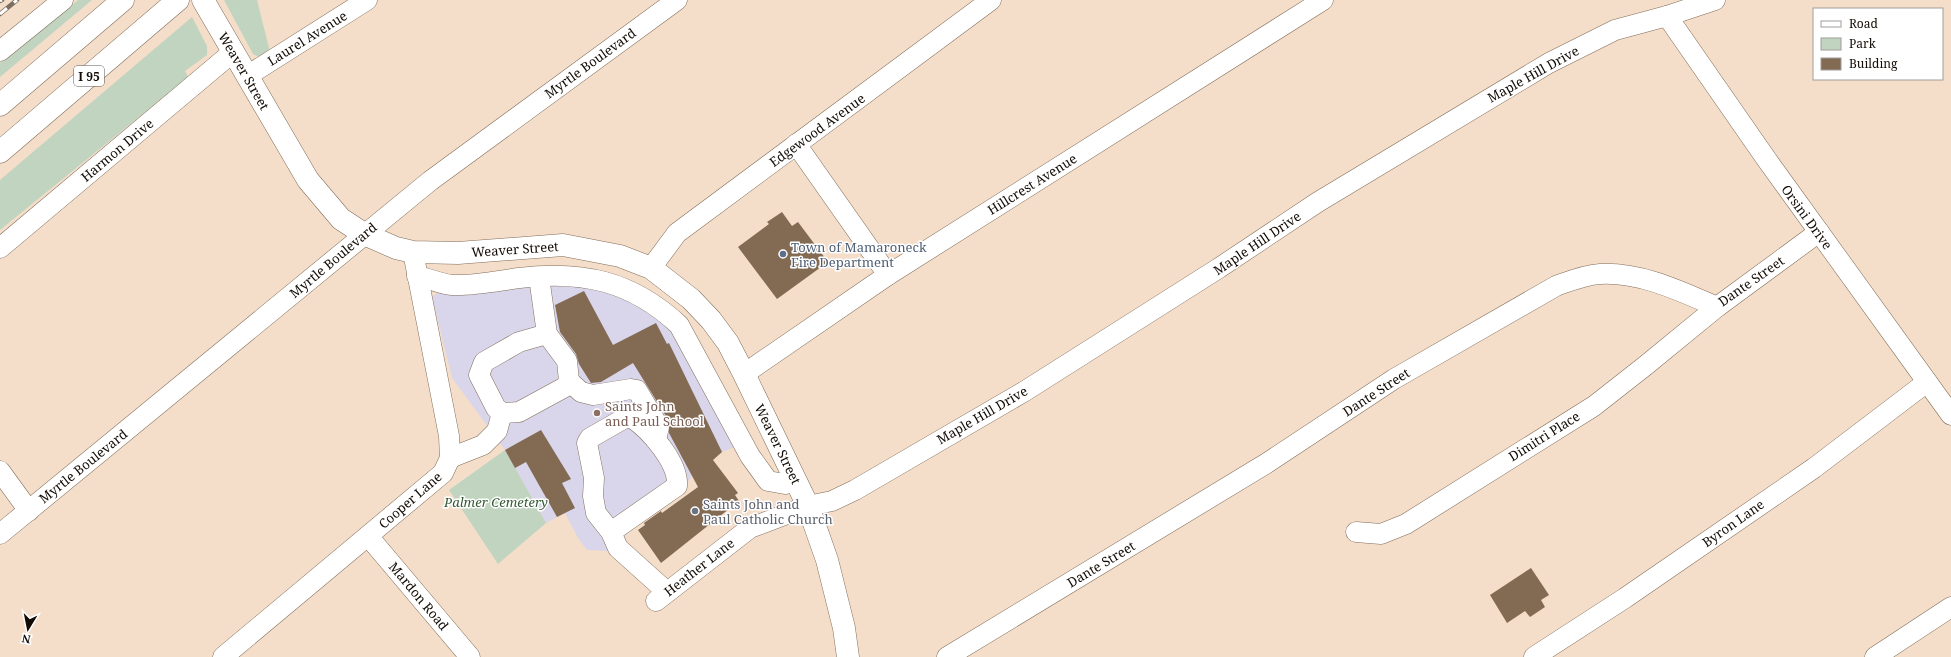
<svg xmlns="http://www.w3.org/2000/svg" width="1951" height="657" viewBox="0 0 1951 657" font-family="'Noto Serif',serif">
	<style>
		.education { fill: #d9d5ea }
		.green { fill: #c1d4c0 }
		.building { fill: #836a53 }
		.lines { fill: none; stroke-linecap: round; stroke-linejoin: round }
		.minor-casing { stroke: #816d5a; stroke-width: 21 }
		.major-casing { stroke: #816d5a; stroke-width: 23 }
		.highway-casing { stroke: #816d5a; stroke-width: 23 }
		.minor { stroke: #fff; stroke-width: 20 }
		.major { stroke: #fff; stroke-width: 22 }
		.highway { stroke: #fff; stroke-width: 22 }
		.rail-casing { stroke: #7d6f62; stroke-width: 4.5 }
		.rail { stroke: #fff; stroke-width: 3; stroke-dasharray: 9; stroke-linecap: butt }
		.service-dot { fill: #5c6f8a; stroke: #fff; stroke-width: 1.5 }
		.education-dot { fill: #8d6e63; stroke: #fff; stroke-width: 1.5 }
		.worship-dot { fill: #6b7280; stroke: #fff; stroke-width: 1.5 }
		.labels { text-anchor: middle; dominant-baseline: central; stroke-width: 3; stroke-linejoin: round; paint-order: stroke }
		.shield { fill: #fff; stroke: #595450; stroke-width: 1 }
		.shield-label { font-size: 12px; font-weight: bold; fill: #120b05 }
		.street-label { font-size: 13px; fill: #120b05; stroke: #fff }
		.service-label { font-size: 13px; fill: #4e5e75; stroke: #fff; text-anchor: start }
		.education-label { font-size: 13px; fill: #785e54; stroke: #fff; text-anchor: start }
		.park-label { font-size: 13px; font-style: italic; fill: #325932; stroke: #fff }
		.worship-label { font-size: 13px; fill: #5b616d; stroke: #fff; text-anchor: start }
	</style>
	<rect width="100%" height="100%" fill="#f4dec9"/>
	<polygon class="education" points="568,284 583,285 636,302 669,325 735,447 722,452 692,476 681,491 639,520 621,541 609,551 587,550 578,538 565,513 546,523 505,450 452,378 432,297 440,291"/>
	<g class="green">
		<polygon points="78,0 92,0 0,77 0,63"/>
		<polygon points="224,0 257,0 270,52 259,57 253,54"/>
		<polygon points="192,17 207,46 207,55 185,71 188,77 0,230 0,180"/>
		<polygon points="505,450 546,523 498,564 449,490"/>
	</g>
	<g class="building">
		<polygon points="782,212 792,226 798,222 828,262 777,299 738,247 769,224 767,222"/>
		<polygon points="584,291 613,345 656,323 667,344 669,343 722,452 713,460 738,493 735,495 739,501 661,563 638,530 645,525 644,523 661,511 662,513 698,487 669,433 669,421 633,363 601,382 591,383 579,364 576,354 560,332 555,305"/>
		<polygon points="541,430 571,479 562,483 575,508 557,517 526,462 515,468 505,450"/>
		<polygon points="1531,568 1549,595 1541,600 1545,607 1530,617 1525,611 1507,623 1490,595"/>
	</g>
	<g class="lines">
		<defs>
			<g id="minor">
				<polyline points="1667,16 1767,160 1951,415"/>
				<polyline points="0,51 63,0"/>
				<polyline points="247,76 367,0"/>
				<polyline points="796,144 888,275"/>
				<polyline points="0,248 233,52"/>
				<polyline points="651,268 677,233 991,0"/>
				<path d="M417,276c11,2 24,8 35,9 22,1 45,-4 67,-7 63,-8 113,3 160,47l71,131 18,25 17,3 11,-3"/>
				<polyline points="539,277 547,334 567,361 569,381 565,387 519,412 502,413 496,408 479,375 484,362 519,342 547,334"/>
				<polyline points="744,374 888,275 1323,0"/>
				<polyline points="569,381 581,392 593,395 631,389 637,390 659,427 656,440"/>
				<polyline points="450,458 483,445 497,431 502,413"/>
				<polyline points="0,471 29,511"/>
				<path d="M611,532l66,-46c2,-23 -27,-56 -45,-68h-7l-35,20 -3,5 7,35 -1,18 3,17 15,19 7,16 49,44"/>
				<polyline points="1356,532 1381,534 1406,524 1594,406 1645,366 1717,307"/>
				<polyline points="0,534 430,181 677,0"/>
				<polyline points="368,536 470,657"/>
				<polyline points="656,601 750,528 808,506 832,501 855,490 1025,391 1219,268 1318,202 1549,63 1615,30 1667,16 1715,0"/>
				<polyline points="223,657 443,473 450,458 449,436 413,252"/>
				<path d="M947,657l320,-194 127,-84 162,-93c14,-5 28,-11 44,-12 41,-2 80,17 117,33l102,-75"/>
				<polyline points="1534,657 1625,598 1814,468 1927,382"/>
				<polyline points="1875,657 1951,607"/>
			</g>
			<polyline id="major" points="203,0 308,180 341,219 364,234 396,248 413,252 458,253 563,245 620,256 651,268 691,299 711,320 728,343 744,374 808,506 827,560 844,628 848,657"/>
			<g id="highway">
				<polyline points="0,105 123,0"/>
				<polyline points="0,152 178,0"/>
			</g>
		</defs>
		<use href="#minor" class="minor-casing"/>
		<use href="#major" class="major-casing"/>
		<use href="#highway" class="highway-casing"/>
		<use href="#minor" class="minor"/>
		<use href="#major" class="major"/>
		<use href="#highway" class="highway"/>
		<defs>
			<g id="rail">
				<polyline points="0,1 2,0"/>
				<polyline points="0,14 17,0"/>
			</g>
		</defs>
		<use href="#rail" class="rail-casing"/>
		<use href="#rail" class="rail"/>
	</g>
	<circle class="service-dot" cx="783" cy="254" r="4"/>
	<circle class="education-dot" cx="597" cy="413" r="4"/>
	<circle class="worship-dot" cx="695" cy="511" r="4"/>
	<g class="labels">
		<rect class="shield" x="74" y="66" width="30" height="20" rx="3"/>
		<g class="shield-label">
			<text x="89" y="76">I 95</text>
		</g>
		<g class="street-label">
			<text transform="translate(307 38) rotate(-32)">Laurel Avenue</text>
			<text transform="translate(590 63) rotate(-36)">Myrtle Boulevard</text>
			<text transform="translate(244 71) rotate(60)">Weaver Street</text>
			<text transform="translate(1533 74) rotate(-29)">Maple Hill Drive</text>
			<text transform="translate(817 130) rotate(-36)">Edgewood Avenue</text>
			<text transform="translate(117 150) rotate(-40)">Harmon Drive</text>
			<text transform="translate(1032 184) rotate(-32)">Hillcrest Avenue</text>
			<text transform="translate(1807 217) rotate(54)">Orsini Drive</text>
			<text transform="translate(1257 243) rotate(-34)">Maple Hill Drive</text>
			<text transform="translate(515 249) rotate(-4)">Weaver Street</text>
			<text transform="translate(333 260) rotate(-40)">Myrtle Boulevard</text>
			<text transform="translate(1751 281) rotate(-35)">Dante Street</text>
			<text transform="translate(1376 392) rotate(-33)">Dante Street</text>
			<text transform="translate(982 415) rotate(-30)">Maple Hill Drive</text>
			<text transform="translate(1544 436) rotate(-32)">Dimitri Place</text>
			<text transform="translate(778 444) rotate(64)">Weaver Street</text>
			<text transform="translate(83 466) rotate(-39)">Myrtle Boulevard</text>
			<text transform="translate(410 500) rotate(-41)">Cooper Lane</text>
			<text transform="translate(1733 523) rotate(-35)">Byron Lane</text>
			<text transform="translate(1101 564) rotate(-31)">Dante Street</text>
			<text transform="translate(699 567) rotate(-38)">Heather Lane</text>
			<text transform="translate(419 596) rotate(50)">Mardon Road</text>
		</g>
		<g class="service-label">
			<text x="791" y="247">Town of Mamaroneck<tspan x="791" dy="15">Fire Department</tspan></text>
		</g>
		<g class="education-label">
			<text x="605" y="406">Saints John<tspan x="605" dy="15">and Paul School</tspan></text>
		</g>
		<g class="park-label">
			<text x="496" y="502">Palmer Cemetery</text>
		</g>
		<g class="worship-label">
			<text x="703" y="504">Saints John and<tspan x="703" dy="15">Paul Catholic Church</tspan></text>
		</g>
	</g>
	<rect x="1813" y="8" width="130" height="72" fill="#ffffff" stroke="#a09d9b"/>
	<rect x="1821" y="21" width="20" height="6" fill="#ffffff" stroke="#a09d9b"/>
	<text x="1849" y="28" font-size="12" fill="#120b05">Road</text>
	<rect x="1821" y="38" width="20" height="12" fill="#c1d4c0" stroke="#a09d9b"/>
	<text x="1849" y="48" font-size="12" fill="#120b05">Park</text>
	<rect x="1821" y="58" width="20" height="12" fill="#836a53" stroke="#a09d9b"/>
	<text x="1849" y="68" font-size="12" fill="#120b05">Building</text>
	<g transform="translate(28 629) rotate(190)" stroke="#ffffff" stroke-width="3" paint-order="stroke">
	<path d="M0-3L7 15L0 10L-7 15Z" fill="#120b05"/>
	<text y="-6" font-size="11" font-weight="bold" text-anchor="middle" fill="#120b05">N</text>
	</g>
</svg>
